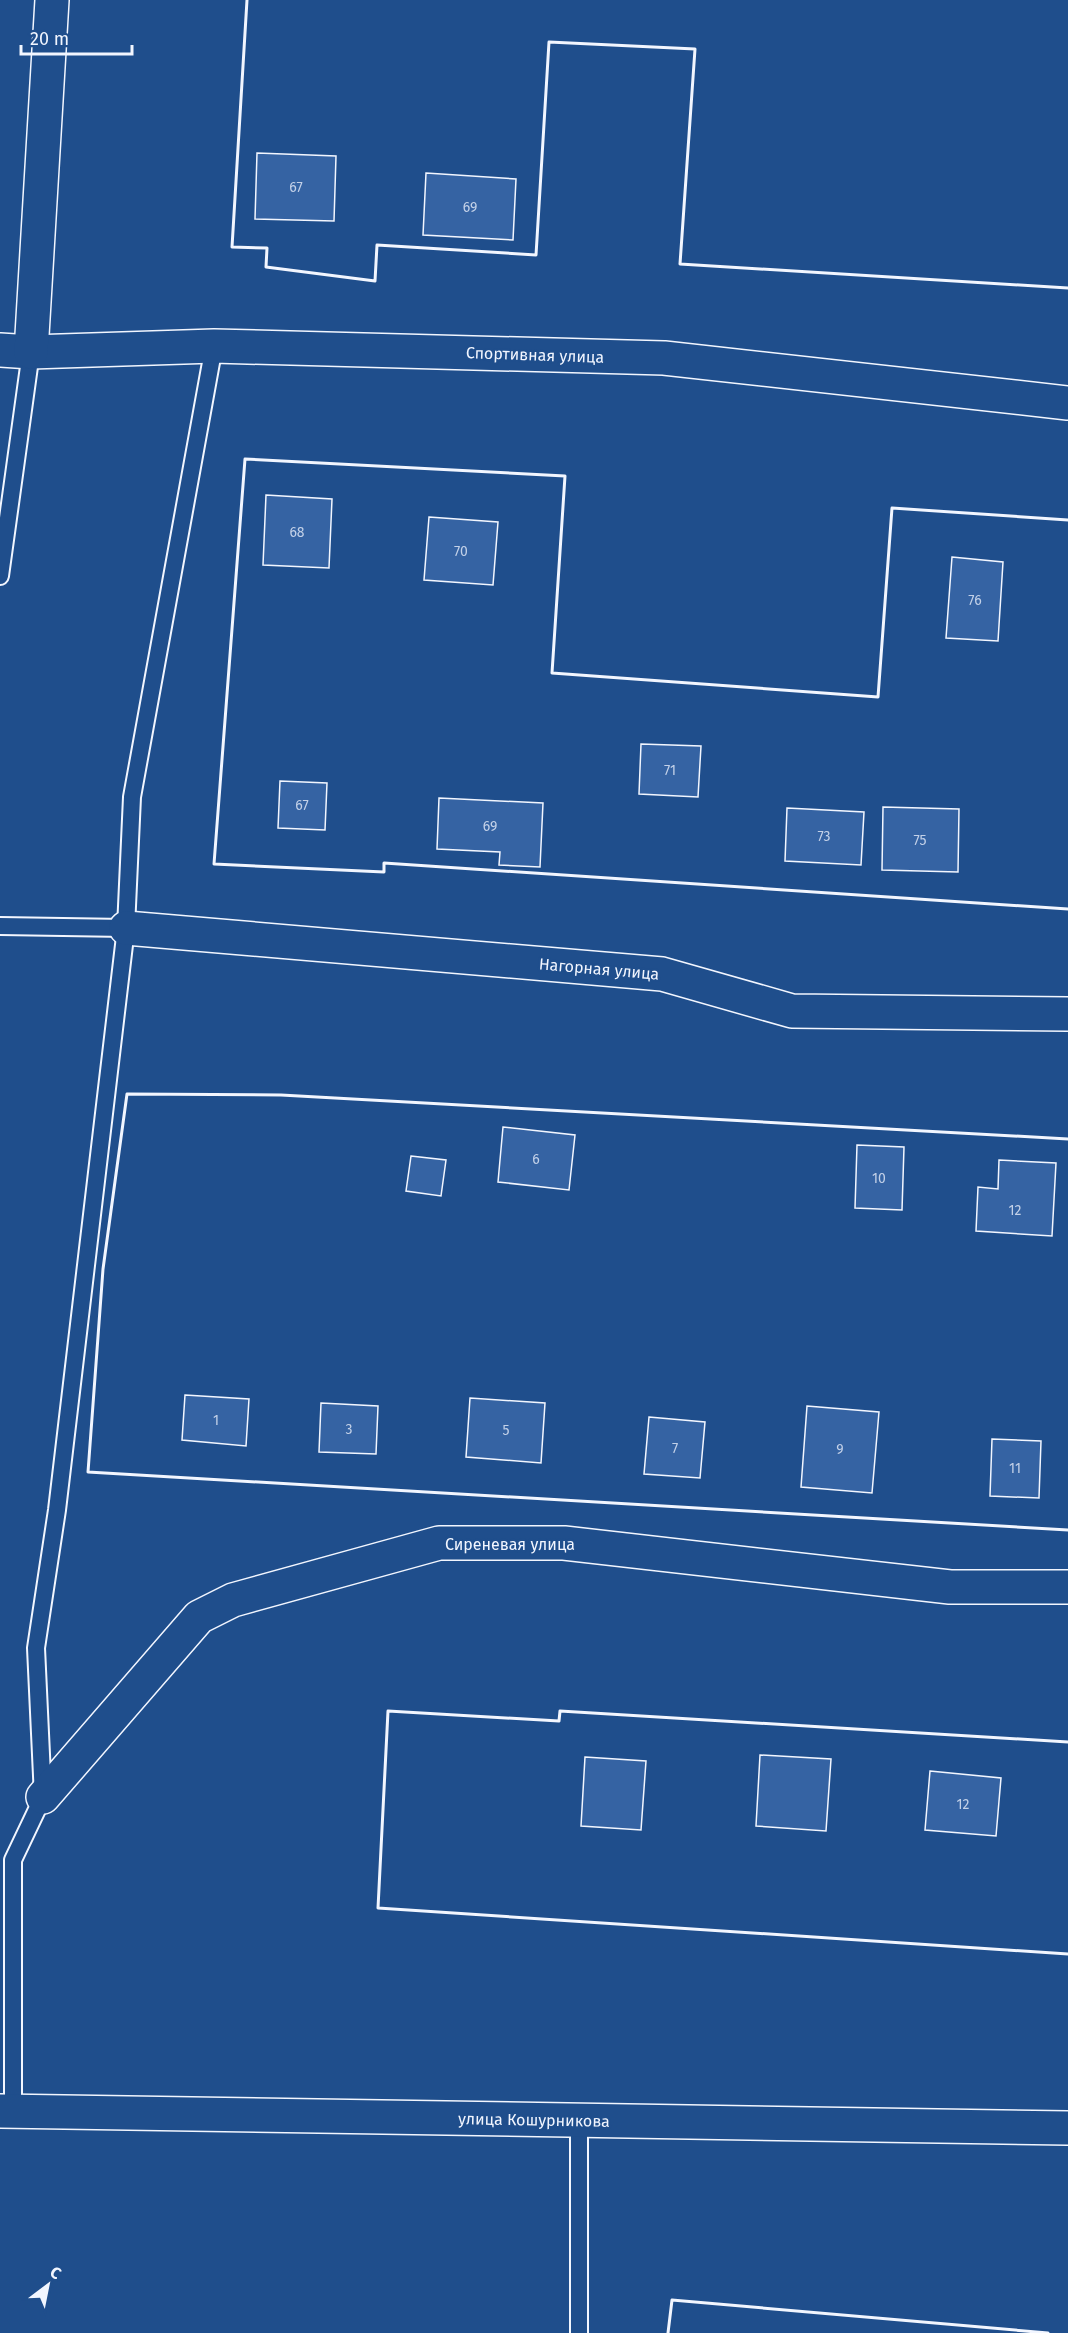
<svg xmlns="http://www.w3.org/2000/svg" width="1068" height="2333" viewBox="0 0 1068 2333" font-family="'Fira Sans',sans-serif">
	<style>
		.building { fill: #3563a3; stroke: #f2f6ff; stroke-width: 1.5 }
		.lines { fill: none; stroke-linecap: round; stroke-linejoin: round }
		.lane-casing { stroke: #f2f6ff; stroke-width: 20 }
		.street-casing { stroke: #f2f6ff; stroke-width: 36 }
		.secondary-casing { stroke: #f2f6ff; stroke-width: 36 }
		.lane { stroke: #1f4e8c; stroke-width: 16 }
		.street { stroke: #1f4e8c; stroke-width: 33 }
		.secondary { stroke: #1f4e8c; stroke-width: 33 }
		.wall { stroke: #f2f6ff; stroke-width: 3 }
		.labels { text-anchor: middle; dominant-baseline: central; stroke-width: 4.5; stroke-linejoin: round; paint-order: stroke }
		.number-label { font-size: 14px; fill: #c3d1e8 }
		.street-label { font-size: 16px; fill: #f2f6ff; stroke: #1f4e8c }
	</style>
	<rect width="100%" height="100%" fill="#1f4e8c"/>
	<g class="building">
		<polygon points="257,153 336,156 334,221 255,219"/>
		<polygon points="426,173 516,179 513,240 423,235"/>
		<polygon points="266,495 332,499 329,568 263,565"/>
		<polygon points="429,517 498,522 493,585 424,580"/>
		<polygon points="952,557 1003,562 998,641 946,638"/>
		<polygon points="641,744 701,746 698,797 639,794"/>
		<polygon points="280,781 327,783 325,830 278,828"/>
		<polygon points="439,798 543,803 540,867 499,865 500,852 437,849"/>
		<polygon points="883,807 959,809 958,872 882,870"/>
		<polygon points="787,808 864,812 861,865 785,861"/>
		<polygon points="503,1127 575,1135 569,1190 498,1182"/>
		<polygon points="857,1145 904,1147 902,1210 855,1208"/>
		<polygon points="411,1156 446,1160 441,1196 406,1191"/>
		<polygon points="999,1160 1056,1163 1052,1236 976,1231 978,1187 998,1189"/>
		<polygon points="185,1395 249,1399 246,1446 182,1440"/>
		<polygon points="470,1398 545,1403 541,1463 466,1457"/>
		<polygon points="321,1403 378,1406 376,1454 319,1452"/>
		<polygon points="807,1406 879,1412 872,1493 801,1487"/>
		<polygon points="649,1417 705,1422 700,1478 644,1474"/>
		<polygon points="992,1439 1041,1441 1039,1498 990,1496"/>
		<polygon points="760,1755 831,1759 826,1831 756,1826"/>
		<polygon points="585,1757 646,1761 641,1830 581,1826"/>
		<polygon points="930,1771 1001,1778 996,1836 925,1830"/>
	</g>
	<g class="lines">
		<defs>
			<g id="lane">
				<polyline points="0,576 31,352"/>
				<polyline points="0,926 126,928"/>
				<polyline points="13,2111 13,1860 43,1797 36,1648 57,1510 126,928 132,797 214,346"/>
				<polyline points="579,2121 579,2333"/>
			</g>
			<g id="street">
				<polyline points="0,350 31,352 214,346 664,358 1068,403"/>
				<polyline points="31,352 52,0"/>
				<polyline points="126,928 662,974 792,1011 1068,1014"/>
				<polyline points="43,1797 199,1617 233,1600 439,1543 564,1543 950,1587 1068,1587"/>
			</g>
			<polyline id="secondary" points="0,2111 1068,2128"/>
		</defs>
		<use href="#lane" class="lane-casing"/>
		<use href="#street" class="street-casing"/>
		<use href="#secondary" class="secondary-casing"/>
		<use href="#lane" class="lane"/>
		<use href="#street" class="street"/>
		<use href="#secondary" class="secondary"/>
		<g class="wall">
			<polyline points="247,0 232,247 267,248 266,267 375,281 377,245 536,255 549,42 695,49 680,264 1068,288"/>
			<polyline points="1068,520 892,508 878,697 552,673 565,476 245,459 214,864 384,872 384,863 1068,909"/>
			<polyline points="1068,1139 281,1095 127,1094 103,1269 88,1472 1068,1530"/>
			<polyline points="1068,1742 560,1711 559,1721 388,1711 378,1908 1068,1954"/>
			<polyline points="668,2333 672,2300 1048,2333"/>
		</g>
	</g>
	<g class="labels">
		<g class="number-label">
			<text x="296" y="187">67</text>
			<text x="470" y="207">69</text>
			<text x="297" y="532">68</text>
			<text x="461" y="551">70</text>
			<text x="975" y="600">76</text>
			<text x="670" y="770">71</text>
			<text x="302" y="805">67</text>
			<text x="490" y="826">69</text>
			<text x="824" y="836">73</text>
			<text x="920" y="840">75</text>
			<text x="536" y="1159">6</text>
			<text x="879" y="1178">10</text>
			<text x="1015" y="1210">12</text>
			<text x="216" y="1420">1</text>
			<text x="349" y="1429">3</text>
			<text x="506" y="1430">5</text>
			<text x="675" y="1448">7</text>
			<text x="840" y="1449">9</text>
			<text x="1015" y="1468">11</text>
			<text x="963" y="1804">12</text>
		</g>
		<g class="street-label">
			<text transform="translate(535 355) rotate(2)">Спортивная улица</text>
			<text transform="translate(599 969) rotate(5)">Нагорная улица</text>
			<text x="510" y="1544">Сиреневая улица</text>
			<text transform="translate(534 2120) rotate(1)">улица Кошурникова</text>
		</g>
	</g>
	<g transform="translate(48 2285) rotate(32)" stroke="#1f4e8c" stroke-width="4.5" paint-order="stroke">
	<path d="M0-4.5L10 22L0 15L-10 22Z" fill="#f2f6ff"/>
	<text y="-9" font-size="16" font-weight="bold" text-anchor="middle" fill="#f2f6ff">С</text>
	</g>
	<path d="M21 45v9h111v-9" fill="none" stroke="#f2f6ff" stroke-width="3"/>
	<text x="30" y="45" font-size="18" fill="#f2f6ff" stroke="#1f4e8c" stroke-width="4.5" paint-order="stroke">20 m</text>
</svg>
